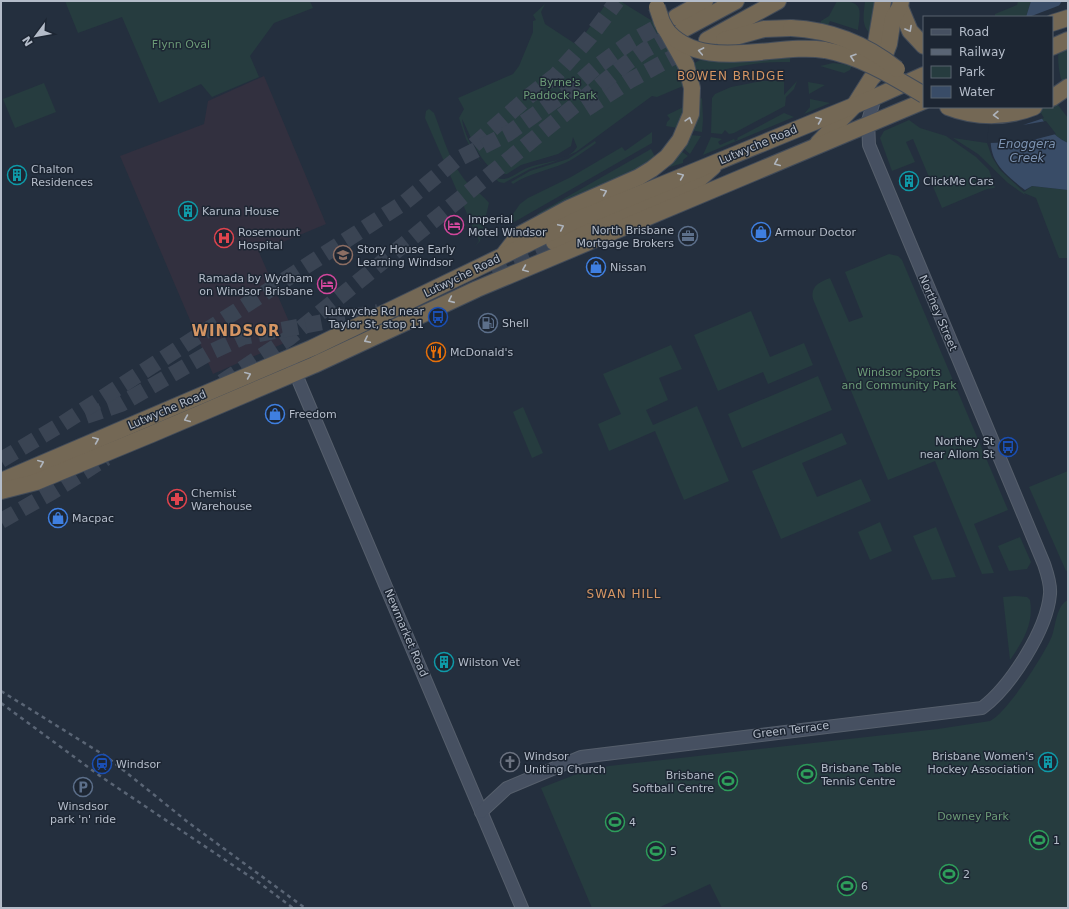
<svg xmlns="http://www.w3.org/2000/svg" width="1069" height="909" viewBox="0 0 1069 909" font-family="'DejaVu Sans',sans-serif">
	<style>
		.medical { fill: #32303f }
		.green { fill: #263c3f; fill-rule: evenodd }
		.water { fill: #394c67 }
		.pier { fill: #242f3e }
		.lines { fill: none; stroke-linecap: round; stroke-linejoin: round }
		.highway-tunnel { stroke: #3a4453; stroke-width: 16; stroke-dasharray: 16 8; stroke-linecap: butt }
		.secondary-casing { stroke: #565f6c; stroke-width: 14 }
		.highway-casing { stroke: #434c59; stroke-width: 18 }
		.secondary { stroke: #465061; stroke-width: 12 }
		.highway { stroke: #746855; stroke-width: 16 }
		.rail { stroke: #5a6575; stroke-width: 2.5; stroke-dasharray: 4 4; stroke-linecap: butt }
		.highway-bridge-casing { stroke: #434c59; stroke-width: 18; stroke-linecap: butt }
		.highway-bridge { stroke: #746855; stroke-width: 16 }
		.oneway { stroke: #aeb4bd }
		.labels { text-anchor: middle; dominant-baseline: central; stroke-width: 3; stroke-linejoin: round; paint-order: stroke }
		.park-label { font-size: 11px; fill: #6b9a76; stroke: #1d2633 }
		.street-label { font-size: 11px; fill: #b4bcc9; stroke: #1d2633 }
		.poi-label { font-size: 11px; fill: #b4bcc9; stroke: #1d2633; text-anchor: start }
		.neighbourhood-label { font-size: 12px; letter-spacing: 1px; fill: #d59563; stroke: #1d2633 }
		.water-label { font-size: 12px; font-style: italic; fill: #7c92b1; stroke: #1d2633 }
		.district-label { font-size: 15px; font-weight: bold; letter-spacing: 1px; fill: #d59563; stroke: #1d2633 }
	</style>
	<rect width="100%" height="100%" fill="#242f3e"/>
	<polygon class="medical" points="264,76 326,224 259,252 296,338 213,374 120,156 204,124 208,101"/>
	<g class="green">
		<polygon points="65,1 310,1 313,8 274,23 250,56 259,77 212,97 201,84 159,103 122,17 78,33"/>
		<path d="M608,1h12l34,21 25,47 4,17 -26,11 -5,-1 -76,56 -23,10 -23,7 -26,14 -5,-1 -8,-7 -16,-20 -9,-16 -7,-21 5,-9 -6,-11 55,-24 6,-8 14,-34v-11l3,-1 -3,-5 12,-11 -4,8 4,12 32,21zM462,119c10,19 16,42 36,55h9l14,-9 37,-11 13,-8 2,-9 4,10c-9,15 -35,15 -50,21 -8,3 -17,12 -26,11 -17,-3 -38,-45 -39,-60z"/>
		<path d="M837,1c26,0 24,7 21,29l-28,-9 -2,4 29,12 -36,-13v-3l8,-5z"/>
		<path d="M865,1h13l-5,34c-13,-7 -9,-22 -8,-34z"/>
		<polygon points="1018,1 1031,1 1026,17 995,17 995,14 1017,5"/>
		<path d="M1068,46v31l-6,4c-3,-6 -5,-24 -3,-31z"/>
		<path d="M790,56v6c-33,-1 -63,5 -93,17l-4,-15 7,-4 13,1z"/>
		<polygon points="833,63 852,65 850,70 844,73 820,66"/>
		<polygon points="762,81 784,81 784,95 797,81 794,89 786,97 785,106 734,133 729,134 725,130 722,134 711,133 712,98 715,94 731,87"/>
		<polygon points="808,82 825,85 809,94"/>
		<polygon points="44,83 56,112 15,128 3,99"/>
		<path d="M1052,84l6,21 10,13v25c-16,-7 -25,-21 -32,-36h16z"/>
		<polygon points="702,98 703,119 702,132 666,126 667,122 670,119 667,115"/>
		<polygon points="810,99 830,103 804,114 810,107"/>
		<path d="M429,109l5,4c9,23 14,45 30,66 7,9 18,15 25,24l-9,38 -5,5 4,-5 -54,-123 1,-7z"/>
		<polygon points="784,113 794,117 703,155 711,137 722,139 718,142 720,145 734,139 735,141 738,139 737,138"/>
		<polygon points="909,120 920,128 946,136 976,157 989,170 995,188 987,189 942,208 913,139 906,142 915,162 892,171 880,138 884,131"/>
		<polygon points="652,132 652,143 509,225 513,214 520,204 528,198 571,177 622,147 625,151"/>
		<polygon points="690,135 701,136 690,154 683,148"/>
		<polygon points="953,138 987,143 992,157 1000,170 1024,192 1032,186 1068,190 1068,258 1059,258 1036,198 1024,193 1025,195 1008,183 978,154"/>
		<path d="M595,141l1,2c-10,7 -20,15 -31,20 -18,8 -36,10 -52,21l-2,-2 19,-11 38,-12z"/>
		<polygon points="651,149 655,157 637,170 538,217 537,214"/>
		<polygon points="681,151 688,156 683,160 683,163 670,167 668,164"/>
		<path d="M889,254l9,2 4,4 106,250 -34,14 20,49 -12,1 -47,-113 -47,19 -75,-181c-3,-13 7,-17 17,-21l19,44 14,-5 -18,-45z"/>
		<polygon points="751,311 770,357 804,343 813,365 768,384 763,372 718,391 694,335"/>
		<polygon points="671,345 682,369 659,378 668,400 646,410 653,425 697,406 729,481 684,500 655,431 609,451 598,424 621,414 603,374"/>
		<polygon points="818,376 832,410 742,448 728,414"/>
		<polygon points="523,407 543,453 532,458 513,412"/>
		<polygon points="842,433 847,444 802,463 817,497 861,479 871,501 781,539 752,471"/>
		<polygon points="1068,471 1068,570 1066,571 1029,487"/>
		<polygon points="880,522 892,551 870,560 858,532"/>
		<polygon points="936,527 956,577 932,580 913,536"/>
		<polygon points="1020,537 1031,562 1027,569 1009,571 998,546"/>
		<path d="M1015,596l12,1 3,3c4,24 -7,41 -20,60l-7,-63z"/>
		<path d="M1068,600v308h-346l-12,-24 -52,24h-66l-51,-120 41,-16 27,-6 329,-37 52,-8c17,-8 54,-66 62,-85 4,-11 4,-30 16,-36z"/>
	</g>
	<g class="water">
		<polygon points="1031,1 1062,1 1052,17 1026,17"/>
		<path d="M993,107h43c7,15 16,29 32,36v47l-36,-4 -7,4c-38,-29 -37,-38 -32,-83z"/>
	</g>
	<g class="pier">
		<polygon points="1063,4 1054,29 1052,17 1029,17"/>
		<polygon points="1041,113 1044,118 1023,125 1046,121 1056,134 1025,142 987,143 989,122 1018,120"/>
	</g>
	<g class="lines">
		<g class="highway-tunnel">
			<polyline points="586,109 629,81 692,47"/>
			<polyline points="474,145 528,97 556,75 590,37 617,1"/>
			<polyline points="491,269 554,242"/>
			<polyline points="222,382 289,338 627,63 645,50 681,30"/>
			<polyline points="86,416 121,404 209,353 243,337 378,312"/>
			<polyline points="1,460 62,424 405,202 456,160 509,133 575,86 596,67 632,41 675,17"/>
			<polyline points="1,521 52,492 106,458"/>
		</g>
		<defs>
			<g id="secondary">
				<polyline points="289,358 522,908"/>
				<path d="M481,812l26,-24 74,-31 401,-49c28,-21 65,-78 68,-114 1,-10 -3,-21 -6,-30l-175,-419 -1,-24 7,-24"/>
			</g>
			<g id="highway">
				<polyline points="900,7 910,31 924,46"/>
				<polyline points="676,17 705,1"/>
				<polyline points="1052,23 1068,18"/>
				<polyline points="682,30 736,1"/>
				<polyline points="707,40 778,1"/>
				<polyline points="724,40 764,29 791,28"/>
				<polyline points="1052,47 1068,40"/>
				<polyline points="872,66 883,1"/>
				<polyline points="1052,98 1068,87"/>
				<path d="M948,107c28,11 59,11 86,0"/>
				<polyline points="818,143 854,106 871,79 879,70 889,44 893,18 900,7 901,1"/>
				<polyline points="554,242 697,181 713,167"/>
				<polyline points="505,253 519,235 569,208 639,177 652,169 667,157 680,140 691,114 692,88 686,65"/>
				<polyline points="1,481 312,348 581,218 875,97 924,75"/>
				<polyline points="1,491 36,482 152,434 314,365 477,289 924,101"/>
			</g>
		</defs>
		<use href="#secondary" class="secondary-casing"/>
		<use href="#highway" class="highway-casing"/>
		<use href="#secondary" class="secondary"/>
		<use href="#highway" class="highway"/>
		<g class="rail">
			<polyline points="1,691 107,757 189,823 305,908"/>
			<polyline points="1,703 100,776 261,884 293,908"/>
		</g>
		<defs>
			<g id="highway-bridge">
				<polyline points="657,7 662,22 686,65"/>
				<path d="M664,27c35,48 111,15 161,23 37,7 67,26 99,45"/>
				<path d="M791,28c40,2 75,16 106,41"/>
			</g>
		</defs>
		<use href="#highway-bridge" class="highway-bridge-casing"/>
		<use href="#highway-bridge" class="highway-bridge"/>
	</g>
	<defs><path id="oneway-chevron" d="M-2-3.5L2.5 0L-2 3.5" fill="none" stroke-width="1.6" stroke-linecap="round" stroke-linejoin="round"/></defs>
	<g class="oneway">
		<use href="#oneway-chevron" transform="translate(909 29) rotate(61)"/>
		<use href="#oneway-chevron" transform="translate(701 51) rotate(-169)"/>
		<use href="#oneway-chevron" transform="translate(853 57) rotate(-162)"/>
		<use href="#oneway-chevron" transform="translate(996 115) rotate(178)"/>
		<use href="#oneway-chevron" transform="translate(689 120) rotate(-73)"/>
		<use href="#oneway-chevron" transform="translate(819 120) rotate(-22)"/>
		<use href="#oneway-chevron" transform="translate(777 163) rotate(157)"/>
		<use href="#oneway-chevron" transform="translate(681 176) rotate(-23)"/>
		<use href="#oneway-chevron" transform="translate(604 192) rotate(-23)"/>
		<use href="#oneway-chevron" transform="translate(561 227) rotate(-25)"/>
		<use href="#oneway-chevron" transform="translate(525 269) rotate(157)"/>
		<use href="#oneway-chevron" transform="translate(451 300) rotate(156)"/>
		<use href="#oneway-chevron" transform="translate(367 340) rotate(154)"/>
		<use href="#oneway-chevron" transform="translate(248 375) rotate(-23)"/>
		<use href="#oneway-chevron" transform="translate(187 419) rotate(157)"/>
		<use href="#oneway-chevron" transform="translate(96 440) rotate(-23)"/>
		<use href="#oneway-chevron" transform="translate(41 463) rotate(-23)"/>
	</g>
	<defs>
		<symbol id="building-ring" viewBox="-11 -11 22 22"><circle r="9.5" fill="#1d2633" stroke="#0f9aa8" stroke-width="1.5"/><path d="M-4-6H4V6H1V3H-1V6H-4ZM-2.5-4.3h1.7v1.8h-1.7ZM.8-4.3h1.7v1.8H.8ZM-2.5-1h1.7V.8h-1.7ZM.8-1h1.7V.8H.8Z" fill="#0f9aa8"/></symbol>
		<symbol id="hotel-ring" viewBox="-11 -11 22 22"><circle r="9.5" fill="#1d2633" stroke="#d1479c" stroke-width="1.5"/><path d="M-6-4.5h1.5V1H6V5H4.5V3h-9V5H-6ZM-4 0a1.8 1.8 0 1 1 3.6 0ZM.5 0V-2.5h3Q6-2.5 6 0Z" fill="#d1479c"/></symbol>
		<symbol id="shop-ring" viewBox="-11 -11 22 22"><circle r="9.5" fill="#1d2633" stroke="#3f7fe0" stroke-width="1.5"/><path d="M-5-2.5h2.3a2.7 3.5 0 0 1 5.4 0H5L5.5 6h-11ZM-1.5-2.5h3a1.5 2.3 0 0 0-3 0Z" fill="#3f7fe0"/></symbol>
		<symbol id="office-ring" viewBox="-11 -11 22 22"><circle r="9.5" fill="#1d2633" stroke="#5c6f8a" stroke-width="1.5"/><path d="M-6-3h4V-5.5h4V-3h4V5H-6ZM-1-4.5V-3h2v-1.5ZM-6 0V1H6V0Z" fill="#5c6f8a"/></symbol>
		<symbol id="hospital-ring" viewBox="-11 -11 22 22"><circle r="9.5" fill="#1d2633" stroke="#e0444e" stroke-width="1.5"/><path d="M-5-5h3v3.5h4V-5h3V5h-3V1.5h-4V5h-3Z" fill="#e0444e"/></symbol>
		<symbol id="school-ring" viewBox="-11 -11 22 22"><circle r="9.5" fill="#1d2633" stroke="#8d6e63" stroke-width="1.5"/><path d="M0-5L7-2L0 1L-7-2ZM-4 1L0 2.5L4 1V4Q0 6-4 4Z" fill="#8d6e63"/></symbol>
		<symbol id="bus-ring" viewBox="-11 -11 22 22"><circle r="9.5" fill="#1d2633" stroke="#1a4fb4" stroke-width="1.5"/><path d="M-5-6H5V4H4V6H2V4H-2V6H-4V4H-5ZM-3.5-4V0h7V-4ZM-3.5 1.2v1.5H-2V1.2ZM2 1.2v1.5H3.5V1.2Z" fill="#1a4fb4"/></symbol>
		<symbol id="fuel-ring" viewBox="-11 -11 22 22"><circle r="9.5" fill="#1d2633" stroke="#5c6f8a" stroke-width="1.5"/><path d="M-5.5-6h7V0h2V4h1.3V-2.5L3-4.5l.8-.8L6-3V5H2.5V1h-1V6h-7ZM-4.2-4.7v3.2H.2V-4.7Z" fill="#5c6f8a"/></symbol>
		<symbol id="restaurant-ring" viewBox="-11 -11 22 22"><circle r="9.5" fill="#1d2633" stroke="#e8710a" stroke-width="1.5"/><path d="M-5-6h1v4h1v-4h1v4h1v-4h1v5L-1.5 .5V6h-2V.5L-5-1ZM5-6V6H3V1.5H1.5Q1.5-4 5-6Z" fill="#e8710a"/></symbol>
		<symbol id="pharmacy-ring" viewBox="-11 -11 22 22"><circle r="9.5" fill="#1d2633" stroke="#e0444e" stroke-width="1.5"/><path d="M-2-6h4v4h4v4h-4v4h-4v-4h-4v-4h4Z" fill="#e0444e"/></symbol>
		<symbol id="church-ring" viewBox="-11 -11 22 22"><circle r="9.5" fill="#1d2633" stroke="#6b7280" stroke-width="1.5"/><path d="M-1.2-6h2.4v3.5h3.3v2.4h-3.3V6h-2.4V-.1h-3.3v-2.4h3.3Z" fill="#6b7280"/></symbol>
		<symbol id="station-ring" viewBox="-11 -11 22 22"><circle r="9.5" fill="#1d2633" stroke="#1a4fb4" stroke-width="1.5"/><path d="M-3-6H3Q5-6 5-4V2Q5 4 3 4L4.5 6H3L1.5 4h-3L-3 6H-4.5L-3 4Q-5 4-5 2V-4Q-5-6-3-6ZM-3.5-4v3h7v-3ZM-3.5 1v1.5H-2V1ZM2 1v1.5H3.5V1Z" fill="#1a4fb4"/></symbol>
		<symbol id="stadium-ring" viewBox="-11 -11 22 22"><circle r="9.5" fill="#1d2633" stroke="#2e9e5b" stroke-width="1.5"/><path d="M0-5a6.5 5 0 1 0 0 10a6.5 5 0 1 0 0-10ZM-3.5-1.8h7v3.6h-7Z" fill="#2e9e5b"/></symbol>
		<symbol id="parking-ring" viewBox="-11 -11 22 22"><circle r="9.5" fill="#1d2633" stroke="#5c6f8a" stroke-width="1.5"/><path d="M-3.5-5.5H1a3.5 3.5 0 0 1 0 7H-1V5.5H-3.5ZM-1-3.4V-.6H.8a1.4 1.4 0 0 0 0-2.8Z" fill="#5c6f8a"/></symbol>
	</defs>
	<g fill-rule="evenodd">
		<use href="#building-ring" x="6" y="164" width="22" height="22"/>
		<use href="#building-ring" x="898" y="170" width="22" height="22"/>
		<use href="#building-ring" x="177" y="200" width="22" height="22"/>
		<use href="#hotel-ring" x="443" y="214" width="22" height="22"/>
		<use href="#shop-ring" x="750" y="221" width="22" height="22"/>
		<use href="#office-ring" x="677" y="225" width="22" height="22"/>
		<use href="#hospital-ring" x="213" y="227" width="22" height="22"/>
		<use href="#school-ring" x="332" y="244" width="22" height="22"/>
		<use href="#shop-ring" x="585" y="256" width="22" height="22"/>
		<use href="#hotel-ring" x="316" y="273" width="22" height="22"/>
		<use href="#bus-ring" x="427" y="306" width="22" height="22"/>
		<use href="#fuel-ring" x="477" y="312" width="22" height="22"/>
		<use href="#restaurant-ring" x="425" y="341" width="22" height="22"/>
		<use href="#shop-ring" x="264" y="403" width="22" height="22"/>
		<use href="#bus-ring" x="997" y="436" width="22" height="22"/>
		<use href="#pharmacy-ring" x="166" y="488" width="22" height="22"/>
		<use href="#shop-ring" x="47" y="507" width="22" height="22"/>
		<use href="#building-ring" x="433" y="651" width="22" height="22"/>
		<use href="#church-ring" x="499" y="751" width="22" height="22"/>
		<use href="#building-ring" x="1037" y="751" width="22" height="22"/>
		<use href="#station-ring" x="91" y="753" width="22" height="22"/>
		<use href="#stadium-ring" x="796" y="763" width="22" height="22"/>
		<use href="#stadium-ring" x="717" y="770" width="22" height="22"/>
		<use href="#parking-ring" x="72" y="776" width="22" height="22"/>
		<use href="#stadium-ring" x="604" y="811" width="22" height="22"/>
		<use href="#stadium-ring" x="1028" y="829" width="22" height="22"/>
		<use href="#stadium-ring" x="645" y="840" width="22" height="22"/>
		<use href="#stadium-ring" x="938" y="863" width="22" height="22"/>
		<use href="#stadium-ring" x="836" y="875" width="22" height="22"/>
	</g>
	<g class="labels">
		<g class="park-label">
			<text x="181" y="44">Flynn Oval</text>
			<text x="560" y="82">Byrne's<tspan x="560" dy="13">Paddock Park</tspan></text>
			<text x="899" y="372">Windsor Sports<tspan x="899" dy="13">and Community Park</tspan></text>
			<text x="973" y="816">Downey Park</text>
		</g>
		<g class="street-label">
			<text transform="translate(758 145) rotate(-23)">Lutwyche Road</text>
			<text transform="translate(462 276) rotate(-26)">Lutwyche Road</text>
			<text transform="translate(938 313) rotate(67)">Northey Street</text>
			<text transform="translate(167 410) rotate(-23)">Lutwyche Road</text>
			<text transform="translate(406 633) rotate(67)">Newmarket Road</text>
			<text transform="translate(791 730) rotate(-7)">Green Terrace</text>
		</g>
		<g class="poi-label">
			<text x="31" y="169">Chalton<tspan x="31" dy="13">Residences</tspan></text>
			<text x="923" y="181">ClickMe Cars</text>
			<text x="202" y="211">Karuna House</text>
			<text x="468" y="219">Imperial<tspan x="468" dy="13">Motel Windsor</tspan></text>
			<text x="674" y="230" text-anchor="end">North Brisbane<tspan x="674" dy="13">Mortgage Brokers</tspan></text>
			<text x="238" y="232">Rosemount<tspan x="238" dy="13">Hospital</tspan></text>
			<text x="775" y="232">Armour Doctor</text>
			<text x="357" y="249">Story House Early<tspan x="357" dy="13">Learning Windsor</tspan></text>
			<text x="610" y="267">Nissan</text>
			<text x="313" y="278" text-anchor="end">Ramada by Wydham<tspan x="313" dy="13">on Windsor Brisbane</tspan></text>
			<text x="424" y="311" text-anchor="end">Lutwyche Rd near<tspan x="424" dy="13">Taylor St, stop 11</tspan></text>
			<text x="502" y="323">Shell</text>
			<text x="450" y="352">McDonald's</text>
			<text x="289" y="414">Freedom</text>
			<text x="994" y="441" text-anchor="end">Northey St<tspan x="994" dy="13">near Allom St</tspan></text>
			<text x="191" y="493">Chemist<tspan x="191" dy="13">Warehouse</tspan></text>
			<text x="72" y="518">Macpac</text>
			<text x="458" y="662">Wilston Vet</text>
			<text x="524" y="756">Windsor<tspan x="524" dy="13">Uniting Church</tspan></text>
			<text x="1034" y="756" text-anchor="end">Brisbane Women's<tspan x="1034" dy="13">Hockey Association</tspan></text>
			<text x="116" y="764">Windsor</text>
			<text x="821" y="768">Brisbane Table<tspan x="821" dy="13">Tennis Centre</tspan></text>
			<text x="714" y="775" text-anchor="end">Brisbane<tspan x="714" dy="13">Softball Centre</tspan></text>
			<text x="83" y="806" text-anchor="middle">Winsdsor<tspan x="83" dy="13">park 'n' ride</tspan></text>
			<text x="629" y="822">4</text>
			<text x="1053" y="840">1</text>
			<text x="670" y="851">5</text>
			<text x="963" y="874">2</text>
			<text x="861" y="886">6</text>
		</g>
		<g class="neighbourhood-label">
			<text x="731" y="76">BOWEN BRIDGE</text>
			<text x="624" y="594">SWAN HILL</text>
		</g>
		<g class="water-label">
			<text x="1027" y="144">Enoggera<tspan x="1027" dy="14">Creek</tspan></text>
		</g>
		<g class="district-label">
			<text x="236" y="331">WINDSOR</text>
		</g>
	</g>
	<rect width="1069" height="909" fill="none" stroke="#b4bcc9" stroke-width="4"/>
	<rect x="923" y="16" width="130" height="92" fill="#1d2633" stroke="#59626f"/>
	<rect x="931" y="29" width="20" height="6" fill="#465061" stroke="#59626f"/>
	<text x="959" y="36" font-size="12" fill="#b4bcc9">Road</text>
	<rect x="931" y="49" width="20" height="6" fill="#5a6575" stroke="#59626f"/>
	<text x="959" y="56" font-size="12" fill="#b4bcc9">Railway</text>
	<rect x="931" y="66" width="20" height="12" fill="#263c3f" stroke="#59626f"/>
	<text x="959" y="76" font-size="12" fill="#b4bcc9">Park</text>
	<rect x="931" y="86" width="20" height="12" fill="#394c67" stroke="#59626f"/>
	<text x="959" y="96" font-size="12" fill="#b4bcc9">Water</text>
	<g transform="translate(36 36) rotate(238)" stroke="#1d2633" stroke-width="3" paint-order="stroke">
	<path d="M0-3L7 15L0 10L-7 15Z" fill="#b4bcc9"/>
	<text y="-6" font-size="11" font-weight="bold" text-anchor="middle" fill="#b4bcc9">N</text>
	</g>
</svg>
